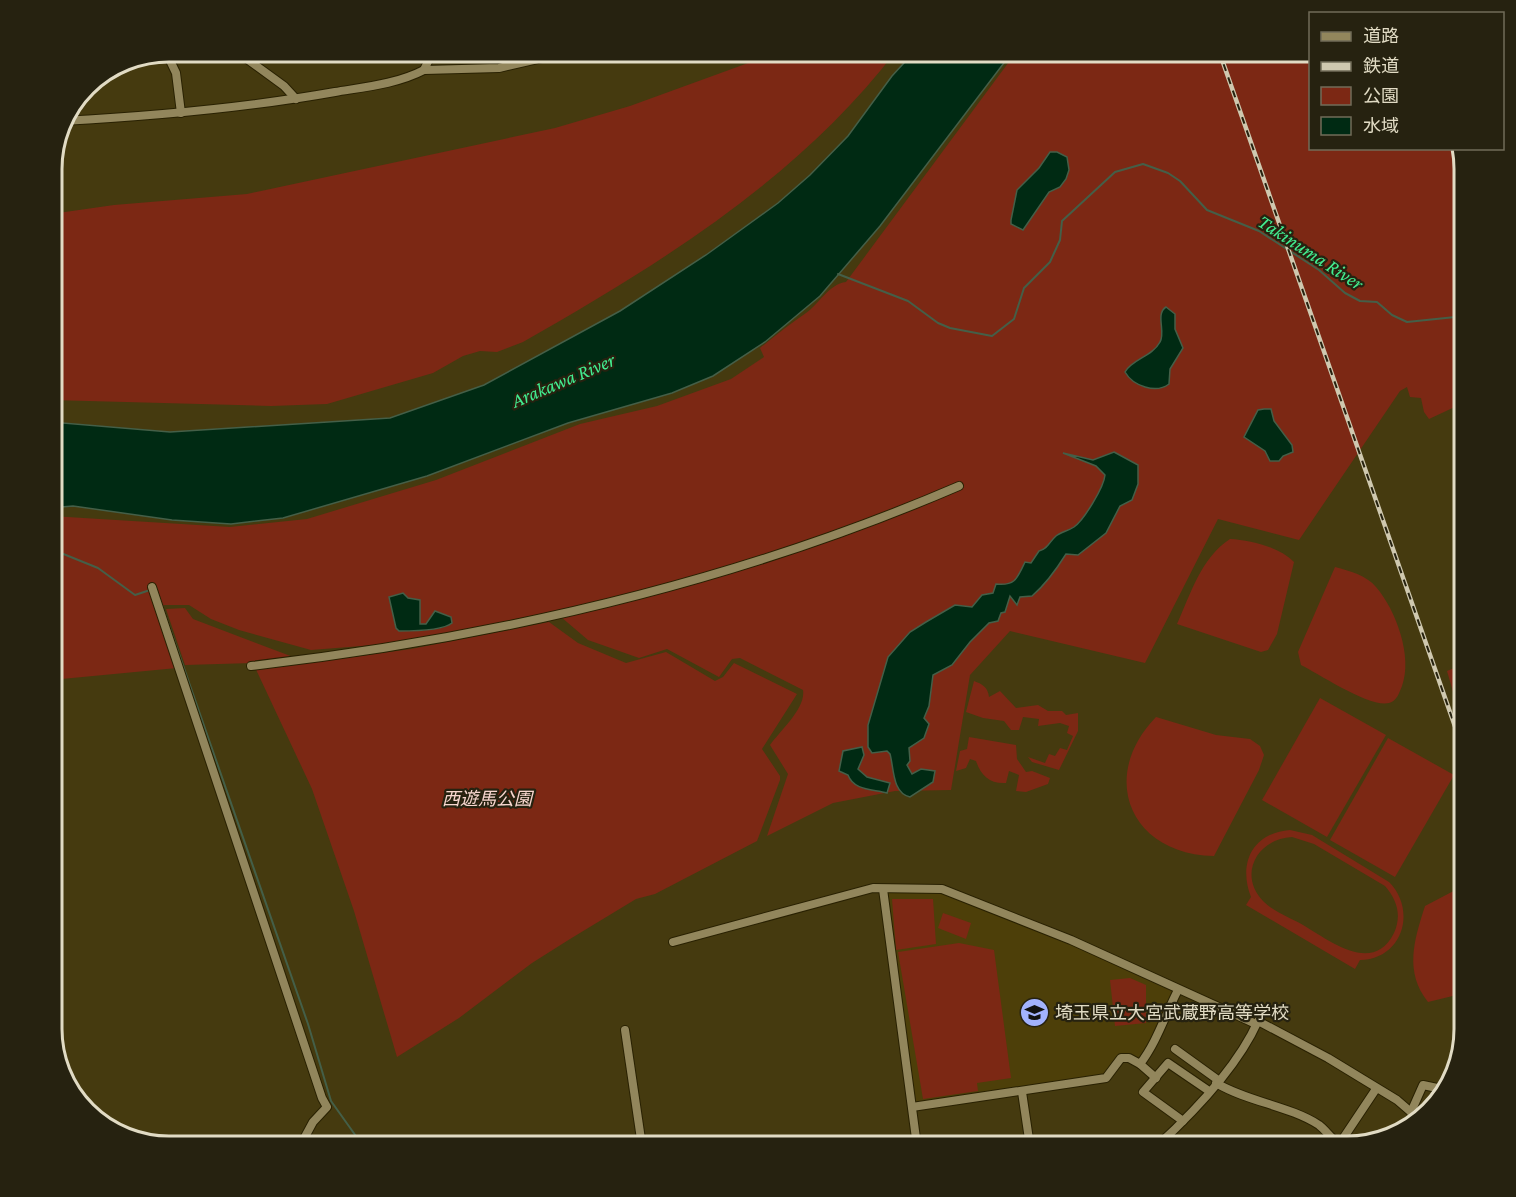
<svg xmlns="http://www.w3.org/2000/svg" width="1516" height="1197" viewBox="0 0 1516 1197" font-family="'Crimson Pro','Noto Sans JP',serif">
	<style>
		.built { fill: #4d3f09 }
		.green { fill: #7c2814; fill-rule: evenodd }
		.water { fill: #002a13; stroke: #445f48; stroke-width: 1.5 }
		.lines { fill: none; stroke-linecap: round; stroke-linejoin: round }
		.stream { stroke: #445f48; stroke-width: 2 }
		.street-casing { stroke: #292102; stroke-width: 10 }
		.street { stroke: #92865c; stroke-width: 8 }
		.rail-casing { stroke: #cfc8af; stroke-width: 4.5 }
		.rail { stroke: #262210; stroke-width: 2; stroke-dasharray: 7; stroke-linecap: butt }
		.labels { text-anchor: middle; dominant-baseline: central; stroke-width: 4.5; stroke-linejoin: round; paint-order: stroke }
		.park-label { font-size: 18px; font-style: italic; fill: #f8d7cf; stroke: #262210 }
		.poi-label { font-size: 18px; fill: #e1dbc4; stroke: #262210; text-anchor: start }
		.water-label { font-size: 20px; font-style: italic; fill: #42ed90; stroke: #262210 }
		.rim { fill: none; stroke: #e1dbc4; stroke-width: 3 }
	</style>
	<rect width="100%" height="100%" fill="#453a0f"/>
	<polygon class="built" points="894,890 946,894 1046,933 1175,993 1153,1032 1154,1038 1139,1060 1128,1054 1119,1055 1104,1077 916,1103 886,894"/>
	<g class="green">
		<path d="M781,51h115c-97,127 -236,213 -373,291l-26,10 -17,-1 -17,5 -30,17 -106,31 -56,2 -220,-6v-186l63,-9 133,-11 308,-66 75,-22z"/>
		<path d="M1017,51h293v97l150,1 5,20v222l-6,14 -30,14 -5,-7 -3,-14 -11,-1 -3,-10 -7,4 -101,149 -81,-21 -73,144 -135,-32 -40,44 -19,115 -56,1 -62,12 -66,33 21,-62 -18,-29c11,-15 36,-37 33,-55l-63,-32 -8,1 -13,18 -52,-28 -28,9 -51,-18 -34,-29 -120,25 -60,9 -63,5 -72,-20 -28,-11 -22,-14h-25l-6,6 19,57 -126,12v-164l179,11 77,-8 129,-39 144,-56 77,-18 74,-27 33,-22 -4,-9c15,-12 30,-24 46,-35 13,-9 23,-29 40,-31z"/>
		<path d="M1230,539c21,1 49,8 64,23l-17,72 -9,16 -7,2 -84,-28c14,-31 24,-66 53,-85z"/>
		<path d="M1335,567c15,4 31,8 41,20 20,23 37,70 26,99 -3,7 -5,15 -13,17 -19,5 -70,-29 -88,-38l-3,-13z"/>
		<polygon points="185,608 193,619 309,663 411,649 549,622 578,643 626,663 666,652 715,681 723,677 734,663 797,694 762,749 780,776 780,780 757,841 655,894 636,899 570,939 532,963 459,1018 397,1057 354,911 312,789 253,663 185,665 166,609"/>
		<polygon points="1459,666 1465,670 1465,733 1447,671"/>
		<path d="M974,681c8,3 14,6 15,16l11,-6 16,17 22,-3 10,6h14l4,4 12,-2v18l-19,39 -27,-8 -4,-5 17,6 4,-9 6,2 5,-8 7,2 6,-14 -6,-3 2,-7 -9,-3 -22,3 1,-7 -16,-2 -4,13h-8l-7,-9 -21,-3 -17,-6z"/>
		<polygon points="1320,698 1386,735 1327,837 1262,800"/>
		<path d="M1156,717l60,18 34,4 10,7 4,9 -5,15 -45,86c-84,-2 -116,-79 -58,-139z"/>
		<path d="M969,737l47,8 1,14 9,13 6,-1 18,7 -2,6 -22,8 -10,-1 3,-16 -10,-4 -3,12c-16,1 -25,-7 -30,-22l-6,-2 -4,9 -10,3 4,-20 7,-2z"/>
		<polygon points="1388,738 1454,775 1395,877 1330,840"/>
		<path d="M1290,830l22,5 77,47c28,28 14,77 -29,78l-5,9 -109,-64 5,-8c-13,-33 1,-64 39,-67zM1292,837l22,7 71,42c12,14 17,29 9,47 -21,42 -64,8 -91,-8 -12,-7 -29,-13 -39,-23 -27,-27 -7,-63 28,-65z"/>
		<path d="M1465,885v108l-37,9c-24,-30 -14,-62 -3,-96z"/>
		<polygon points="892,899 933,899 936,944 896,950"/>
		<polygon points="943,913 971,923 966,939 938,928"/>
		<polygon points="959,943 994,950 1011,1078 977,1083 978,1091 923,1099 898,952"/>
		<polygon points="1130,978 1146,985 1146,1023 1115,1026 1110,980"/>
	</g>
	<g class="water">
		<polygon points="915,51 1013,51 880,226 820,296 765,342 713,376 672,393 568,423 427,476 283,518 231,524 172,520 73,506 61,507 51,513 51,422 170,432 390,418 484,385 620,311 706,255 778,203 810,175 848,136 892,76"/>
		<polygon points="1050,152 1057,152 1067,157 1069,170 1066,179 1060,187 1049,192 1023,230 1011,224 1011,220 1017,190 1039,168"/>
		<path d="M1166,307l9,7v15l8,19 -13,21 -1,15c-13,10 -36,2 -44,-12 7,-13 27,-15 35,-30 6,-10 -5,-28 6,-35z"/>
		<polygon points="1264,409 1271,409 1274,421 1292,445 1293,452 1283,456 1279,461 1270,461 1265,451 1244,437 1258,410"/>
		<path d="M1114,452l24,13v19l-6,16 -12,6 -14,27 -28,22 -12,-1c-10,16 -20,30 -34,42l-12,1 -3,8 -7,-9 -5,16 -4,1 -3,8 -9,2 -19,19 -18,23 -19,10 -4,31 -5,12 5,6 -5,14 -15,10 1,13 -3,4 5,9 9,-5 14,2 -2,11 -23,15c-18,-4 -16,-29 -20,-43l-3,-3 -15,2 -4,-6v-22l20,-68 22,-25 16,-10 29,-17 17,2 10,-12 11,-2 3,-9c19,2 21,-5 29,-22l6,1 8,-12c9,-2 10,-9 17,-15 5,-4 12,-5 18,-9 10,-7 30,-40 31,-52l-9,-9 -33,-13 30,7z"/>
		<path d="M403,593l5,5 12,2v24h6l9,-13 16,6 1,6c-10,8 -39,8 -53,8l-3,-3 -7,-31z"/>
		<path d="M862,747l2,8 -6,14 9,8 23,6 -3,10c-14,-4 -33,-2 -39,-18l-9,-4 4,-20z"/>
	</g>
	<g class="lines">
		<g class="stream">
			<polyline points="838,274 908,301 938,323 950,328 992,336 1014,319 1024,288 1050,262 1060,240 1062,221 1115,172 1143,164 1168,173 1180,181 1207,210 1259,231 1319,270 1345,293 1360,301 1377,302 1392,315 1407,322 1465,316"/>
			<polyline points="51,549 98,568 135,595 156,588 308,1024 331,1101 363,1146"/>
		</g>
		<defs>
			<g id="street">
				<polyline points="236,51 284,86 296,99"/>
				<polyline points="166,52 176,73 181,113"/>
				<polyline points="424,70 499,68 573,51"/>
				<path d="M62,121c92,-5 183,-13 273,-29 30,-5 62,-8 89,-22l9,-19"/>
				<polyline points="152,587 322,1098 327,1107 313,1122 300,1146"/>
				<path d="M251,666c244,-28 483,-83 708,-180"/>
				<polyline points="883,889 917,1146"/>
				<polyline points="673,942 873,888 942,889 1071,940 1256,1024"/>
				<polyline points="625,1030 642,1146"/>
				<polyline points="1175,1049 1218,1080"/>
				<path d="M1156,1078l-16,-14c17,-22 25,-49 38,-74"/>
				<path d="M1216,1083c32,19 74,23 103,42 9,7 12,15 24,21"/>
				<polyline points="1022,1092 1030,1146"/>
				<polyline points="912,1107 1106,1078 1121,1058 1129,1058 1140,1064"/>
				<polyline points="1411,1112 1423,1085 1442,1089"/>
				<polyline points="1183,1121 1143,1092 1168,1063 1209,1091"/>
				<path d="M1157,1146c36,-33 81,-80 101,-125l70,37 69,42 22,19"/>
				<polyline points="1338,1146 1376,1089"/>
			</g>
		</defs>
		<use href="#street" class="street-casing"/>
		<use href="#street" class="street"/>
		<defs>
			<polyline id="rail" points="1219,51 1465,755"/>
		</defs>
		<use href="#rail" class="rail-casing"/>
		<use href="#rail" class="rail"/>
	</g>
	<defs>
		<symbol id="school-disc" viewBox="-11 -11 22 22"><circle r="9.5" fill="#a2b2fd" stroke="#262210"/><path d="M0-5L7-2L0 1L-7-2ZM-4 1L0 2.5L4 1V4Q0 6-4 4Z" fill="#111"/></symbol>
	</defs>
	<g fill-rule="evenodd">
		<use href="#school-disc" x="1018" y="996" width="33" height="33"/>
	</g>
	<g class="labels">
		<g class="park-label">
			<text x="487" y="799">西遊馬公園</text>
		</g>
		<g class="poi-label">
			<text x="1055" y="1013">埼玉県立大宮武蔵野高等学校</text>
		</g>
		<g class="water-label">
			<text transform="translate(1311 252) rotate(33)">Takinuma River</text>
			<text transform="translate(563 380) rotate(-23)">Arakawa River</text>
		</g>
	</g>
	<path d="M0 0H1516V1197H0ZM169 62H1347A107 107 0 0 1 1454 169V1029A107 107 0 0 1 1347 1136H169A107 107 0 0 1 62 1029V169A107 107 0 0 1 169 62Z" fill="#262210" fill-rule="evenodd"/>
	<path class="rim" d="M169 62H1347A107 107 0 0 1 1454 169V1029A107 107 0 0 1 1347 1136H169A107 107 0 0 1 62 1029V169A107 107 0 0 1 169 62Z"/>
	<rect x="1309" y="12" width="195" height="138" fill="#262210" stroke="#716c58" stroke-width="1.5"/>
	<rect x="1321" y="32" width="30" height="9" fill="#92865c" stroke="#716c58" stroke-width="1.5"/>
	<text x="1363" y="42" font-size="18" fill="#e1dbc4">道路</text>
	<rect x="1321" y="62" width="30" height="9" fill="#cfc8af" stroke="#716c58" stroke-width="1.5"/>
	<text x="1363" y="72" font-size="18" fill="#e1dbc4">鉄道</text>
	<rect x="1321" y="87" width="30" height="18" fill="#7c2814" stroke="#716c58" stroke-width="1.5"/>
	<text x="1363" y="102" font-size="18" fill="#e1dbc4">公園</text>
	<rect x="1321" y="117" width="30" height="18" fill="#002a13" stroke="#716c58" stroke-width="1.5"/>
	<text x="1363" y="132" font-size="18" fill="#e1dbc4">水域</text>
</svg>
